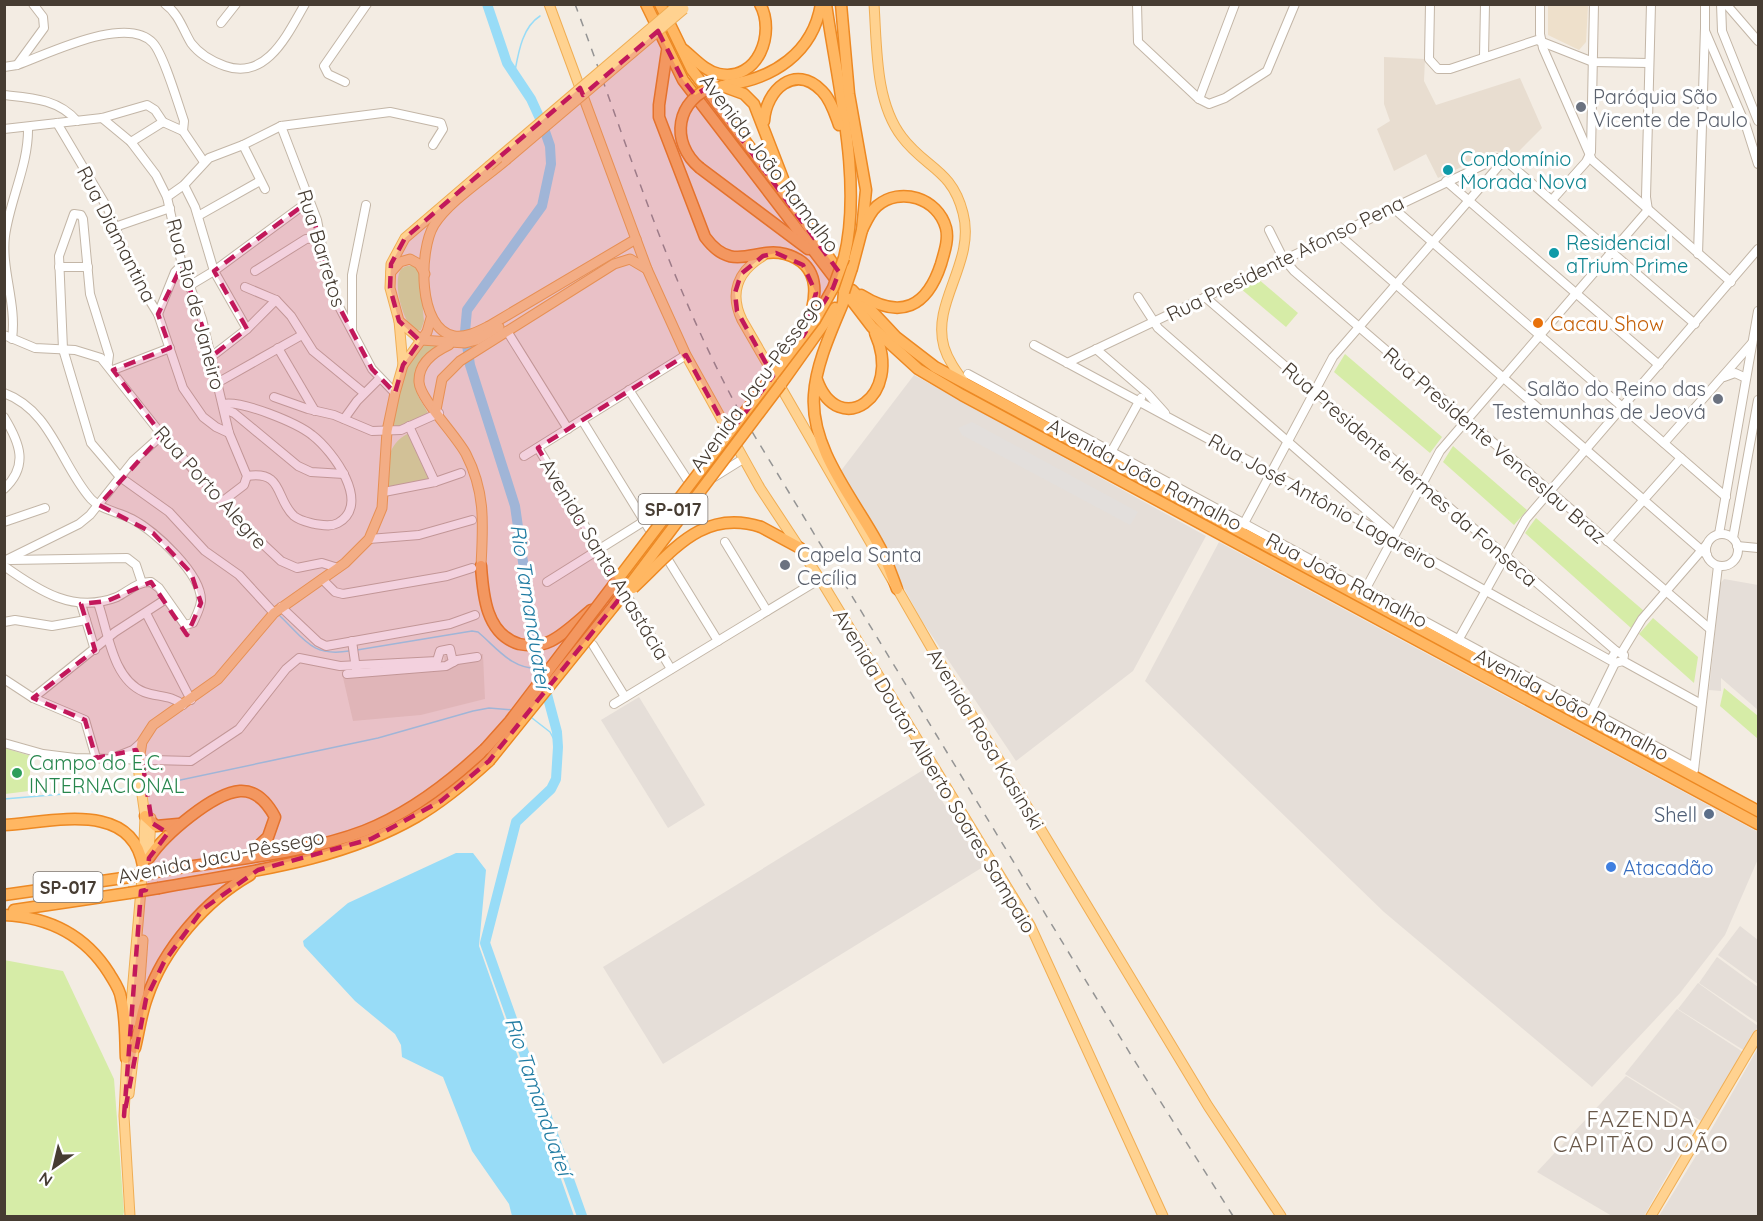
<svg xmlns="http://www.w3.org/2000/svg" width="1763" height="1221" viewBox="0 0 1763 1221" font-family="Quicksand,sans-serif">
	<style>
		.residential { fill: #e8ddd0 }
		.industrial { fill: #e5ded8 }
		.education { fill: #eee0cb }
		.green { fill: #d6eca7 }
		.parking { fill: #e3dfdc }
		.water { fill: #98dcf7 }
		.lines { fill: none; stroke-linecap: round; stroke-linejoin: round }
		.stream { stroke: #98dcf7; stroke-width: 1.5 }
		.river { stroke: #98dcf7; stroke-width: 10 }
		.minor-casing { stroke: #c3b6a7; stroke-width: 10 }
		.major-casing { stroke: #f0ae54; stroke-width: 11 }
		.highway-casing { stroke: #ed8923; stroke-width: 13 }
		.minor { stroke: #fff; stroke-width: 8 }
		.major { stroke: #ffd290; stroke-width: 9 }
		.highway { stroke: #ffb762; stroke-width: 10 }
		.rail { stroke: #949494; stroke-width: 1.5; stroke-dasharray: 8 8; stroke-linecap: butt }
		.major-bridge-casing { stroke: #f0ae54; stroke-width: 11; stroke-linecap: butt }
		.highway-bridge-casing { stroke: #ed8923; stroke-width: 13; stroke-linecap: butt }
		.major-bridge { stroke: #ffd290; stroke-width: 9 }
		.highway-bridge { stroke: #ffb762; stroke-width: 10 }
		.marked { fill: #c2185b; fill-opacity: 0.2; stroke: #c2185b; stroke-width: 4.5; stroke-dasharray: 12 8; stroke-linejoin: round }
		.worship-dot { fill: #6b7280; stroke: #fff; stroke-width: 2 }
		.culture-dot { fill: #0f9aa8; stroke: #fff; stroke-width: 2 }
		.food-dot { fill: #e8710a; stroke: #fff; stroke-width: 2 }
		.leisure-dot { fill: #2e9e5b; stroke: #fff; stroke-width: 2 }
		.service-dot { fill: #5c6f8a; stroke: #fff; stroke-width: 2 }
		.shop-dot { fill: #3f7fe0; stroke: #fff; stroke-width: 2 }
		.labels { text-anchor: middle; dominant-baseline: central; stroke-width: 6; stroke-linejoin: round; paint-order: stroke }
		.shield { fill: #fff; stroke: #7e7670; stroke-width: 1.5 }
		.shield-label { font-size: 18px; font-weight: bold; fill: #463c32 }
		.worship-label { font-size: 20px; fill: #5b616d; stroke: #fff; text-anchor: start }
		.culture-label { font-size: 20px; fill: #0d838f; stroke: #fff; text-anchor: start }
		.street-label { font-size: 20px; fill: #463c32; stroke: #fff }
		.food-label { font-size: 20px; fill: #c56008; stroke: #fff; text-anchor: start }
		.leisure-label { font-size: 20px; fill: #27864d; stroke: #fff; text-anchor: start }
		.service-label { font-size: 20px; fill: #4e5e75; stroke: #fff; text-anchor: end }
		.shop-label { font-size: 20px; fill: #366cbe; stroke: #fff; text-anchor: start }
		.water-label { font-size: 21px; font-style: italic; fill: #1f7ba2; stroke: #fff }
		.quarter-label { font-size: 22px; letter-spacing: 1.5px; fill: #695849; stroke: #fff }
	</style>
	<rect width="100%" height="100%" fill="#f3ece3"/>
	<g class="residential">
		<polygon points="1384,57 1425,59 1424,81 1436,105 1520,78 1542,128 1512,158 1496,151 1438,178 1426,154 1394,171 1377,129 1390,121 1384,104"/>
		<polygon points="483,654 485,699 421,715 353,721 341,669 445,663 444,656"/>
	</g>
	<g class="industrial">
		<polygon points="914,375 1206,536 1133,671 1016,761 922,621 840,472"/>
		<polygon points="1219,542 1758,832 1758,859 1725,935 1680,993 1592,1087 1384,912 1145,681"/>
		<polygon points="1724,579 1758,585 1758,710 1721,678 1721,691 1709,690 1720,584"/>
		<polygon points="639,697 705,805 668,828 601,720"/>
		<polygon points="923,770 983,867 663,1064 603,967"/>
		<polygon points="1740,926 1758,940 1758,984 1718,955"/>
		<polygon points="1717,957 1758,987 1758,1023 1699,983"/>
		<polygon points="1698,983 1758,1026 1745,1051 1678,1009"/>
		<polygon points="1677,1009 1743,1052 1701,1121 1625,1074"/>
		<polygon points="1758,1048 1758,1216 1659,1216 1699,1151"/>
		<polygon points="1626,1076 1698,1121 1644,1216 1612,1216 1537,1172"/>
	</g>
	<polygon class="education" points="1548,5 1588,5 1586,42 1579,50 1548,35"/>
	<g class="green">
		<path d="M413,265l6,6 5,50 -3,9h-7c-11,-9 -21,-45 -14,-59 3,-5 8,-5 13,-6z"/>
		<polygon points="1257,278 1298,313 1286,327 1240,288"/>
		<path d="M425,345h15l-24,30 2,21 10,17 -34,16 -2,-7c6,-27 8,-60 33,-77z"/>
		<polygon points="1345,354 1442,437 1430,453 1334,372"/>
		<path d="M409,433l22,47 -43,9c1,-25 -4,-43 21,-56z"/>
		<polygon points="1453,446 1527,510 1514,525 1443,462"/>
		<polygon points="1536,518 1644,611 1631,628 1525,533"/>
		<polygon points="1653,618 1698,657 1694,683 1639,634"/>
		<polygon points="1724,688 1758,716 1758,739 1720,706"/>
		<polygon points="4,748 31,756 29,791 5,794"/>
		<polygon points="4,960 63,971 114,1079 124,1212 123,1216 5,1216"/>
	</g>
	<polygon class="parking" points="972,422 1138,512 1130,525 962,435 958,428"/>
	<polygon class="water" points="456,853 473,853 486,870 479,946 574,1216 512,1216 509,1204 472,1151 443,1077 402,1057 401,1045 395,1034 355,1001 304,946 303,941 348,903"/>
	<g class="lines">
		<g class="stream">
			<path d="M514,76c4,-20 7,-48 26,-60"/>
			<path d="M280,616c25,24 32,41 69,35"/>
			<path d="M357,650l115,-19 6,1c19,16 35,39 62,36"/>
			<polyline points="532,718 550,732 558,747"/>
			<polyline points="152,786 378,738 473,711 489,708 514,710"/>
			<polyline points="4,799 135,788"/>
		</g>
		<polyline class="river" points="487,4 507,63 531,99 542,123 550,146 551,164 542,206 467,310 465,332 470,365 515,506 536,653 557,732 558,747 556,779 551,789 516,822 485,943 582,1216"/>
		<defs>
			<g id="minor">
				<path d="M165,4c14,10 18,26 26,39 9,12 20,18 34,23 42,15 63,-33 80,-62"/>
				<polyline points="1137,4 1138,42 1199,99 1209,104 1225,98 1267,71 1295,4"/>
				<polyline points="1430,4 1429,59 1438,69 1450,69 1537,40 1593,62 1649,63"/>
				<polyline points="1540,4 1540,34 1543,48 1592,160 1731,282"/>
				<polyline points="1705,4 1705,31 1746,126 1758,164"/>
				<polyline points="1721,4 1722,31 1758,121"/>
				<polyline points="1726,4 1758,41"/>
				<polyline points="221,23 236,4"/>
				<polyline points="1484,56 1485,4"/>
				<polyline points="17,65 44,28 43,17 33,4"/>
				<path d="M4,67l13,-2c31,-11 110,-51 136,-22 11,12 25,61 31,78l-1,10"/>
				<polyline points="345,82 328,74 324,66 367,4"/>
				<path d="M4,95c28,3 54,4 73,26"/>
				<polyline points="1199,99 1235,4"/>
				<polyline points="102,118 131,142 156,175 167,197 182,265 202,319 229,433 247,476 244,485 223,501"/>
				<polyline points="57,123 108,209 135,277 158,314 183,388 203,417 216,427 229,433"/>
				<polyline points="281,126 317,220 327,273 335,299 372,369 395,393"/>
				<polyline points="4,129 102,118 147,105 155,110 163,122 183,131 204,162"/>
				<polyline points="131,142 163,122"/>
				<polyline points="243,145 265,189"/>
				<polyline points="1446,181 1659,365"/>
				<polyline points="184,185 195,207 214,271 247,329"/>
				<polyline points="167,197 184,185 209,158 243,145 281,126 390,112 441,123 443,129 433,145"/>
				<polyline points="1552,200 1586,162 1591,152 1594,4"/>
				<polyline points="1392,207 1726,497"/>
				<polyline points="1648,210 1646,197 1651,4"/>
				<polyline points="198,216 260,181"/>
				<polyline points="115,227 170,208"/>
				<polyline points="1269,230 1283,258 1294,271 1710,629"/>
				<polyline points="1337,233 1707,555"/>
				<polyline points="1698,254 1705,28"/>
				<polyline points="59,267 88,267"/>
				<polyline points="255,271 306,239 321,238"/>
				<polyline points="189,286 214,271 309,201"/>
				<polyline points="245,287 276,300 291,316 313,351 364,393"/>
				<polyline points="1138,297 1158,328 1374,517 1389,530 1392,538"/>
				<polyline points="1205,297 1616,651"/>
				<polyline points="158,314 175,272 182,265"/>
				<polyline points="352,330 352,275 366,205"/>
				<polyline points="507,331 568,429"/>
				<polyline points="4,335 35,348 75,350 101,358 162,435 249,531 281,561 297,568 322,563 338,568"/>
				<path d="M12,339c5,-35 -11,-69 -7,-103 5,-37 24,-72 23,-109"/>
				<polyline points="1034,345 1368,525 1615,663 1623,661 1624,655 1616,651 1611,659"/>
				<polyline points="278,348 315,411"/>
				<polyline points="1096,349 1147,393 1165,413"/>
				<polyline points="211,357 247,329 276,300"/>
				<polyline points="108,363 109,355 90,294 83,219 81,215 74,214 59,256 63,349 91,443 120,477 169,512 205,551 239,575 274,613"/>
				<polyline points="1067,363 1498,158 1506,161 1695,324"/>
				<polyline points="113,370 170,348"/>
				<polyline points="968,374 1694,767"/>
				<polyline points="1724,377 1735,373 1746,378"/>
				<polyline points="217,383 302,335"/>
				<polyline points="629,390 694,490"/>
				<path d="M4,393c48,18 56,71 87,106 10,11 28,13 41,20 23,12 70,55 69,82 -1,8 -5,15 -8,22l-8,2 -26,-37 -8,-6c-12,-1 -24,10 -34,15 -43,17 -78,-6 -113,-31"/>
				<polyline points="274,397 308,409 334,415 372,431 401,430 439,413"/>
				<path d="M223,404c19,-4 74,19 89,31 21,16 60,69 26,88 -7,4 -15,2 -23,1 -7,-2 -15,-3 -21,-8 -19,-17 -10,-46 -47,-40"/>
				<polyline points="224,409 234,413 298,466 311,472 344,474"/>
				<path d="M4,417c16,26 25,49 0,72"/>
				<polyline points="344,419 357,401 379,379"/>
				<polyline points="582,420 718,641"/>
				<polyline points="409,426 435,482"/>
				<polyline points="1664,443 1752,343"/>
				<polyline points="538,448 671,669"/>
				<polyline points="524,456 686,355"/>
				<polyline points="1109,456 1141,398"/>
				<polyline points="714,477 743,459"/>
				<polyline points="384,492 435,482 461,473"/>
				<polyline points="4,522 45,508"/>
				<polyline points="1242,527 1333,357 1504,160"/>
				<circle cx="1722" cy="550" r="16"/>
				<polyline points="1719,534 1758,311"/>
				<polyline points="1733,538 1758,400"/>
				<polyline points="369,539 419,535 472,520"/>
				<polyline points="1607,541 1681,458"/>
				<polyline points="725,542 767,611"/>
				<polyline points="1737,546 1758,548"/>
				<polyline points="10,560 127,558 136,565 142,583"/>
				<polyline points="4,561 79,524 90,515 133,461 162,435"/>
				<polyline points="322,579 335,592 343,594 447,576 472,568"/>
				<polyline points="547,582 673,503"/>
				<polyline points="1364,592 1440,451 1648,210"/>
				<path d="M98,603c10,28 14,76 46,89 13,5 28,3 39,13"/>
				<polyline points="81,604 95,650"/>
				<polyline points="281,607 318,642 326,646 450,624 475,615"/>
				<polyline points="146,613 191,700"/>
				<polyline points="4,622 15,620 52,626 86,620"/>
				<polyline points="352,641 356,669"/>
				<polyline points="1456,644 1526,519 1758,249"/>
				<polyline points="593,645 625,697"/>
				<polyline points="1622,652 1642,619 1707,544"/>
				<polyline points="1623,661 1701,704"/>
				<polyline points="347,674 446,666 457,660 477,657"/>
				<polyline points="4,679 33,698 85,720 96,758"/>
				<polyline points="33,698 115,632 166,599"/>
				<polyline points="614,704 820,579"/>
				<polyline points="1589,716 1615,663"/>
				<polyline points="4,743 43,754 75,758 191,761 239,729 286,669 299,658 340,666 437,661 440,651 450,649 453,662"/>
				<polyline points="118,756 133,750 142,742"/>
				<polyline points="1694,770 1718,566"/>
			</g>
			<g id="major">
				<polyline points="549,4 647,269 686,355 760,488 820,579 1030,925 1163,1216"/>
				<path d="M874,4c3,43 1,98 28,133 23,31 50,32 61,76 13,49 -32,89 -19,134 4,13 12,24 20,35"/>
				<path d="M506,160c-21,18 -58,42 -72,65 -15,25 -17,104 20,111 12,2 25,-5 35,-10l147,-87"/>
				<polyline points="489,166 405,238 391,264 390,288 399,321 421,340 465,343 477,340 499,327"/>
				<path d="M763,256c-25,15 -34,37 -21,64l190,329 276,457 73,110"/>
				<polyline points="391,272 400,262 410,259 419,264 425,274"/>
				<polyline points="399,321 403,365"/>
				<path d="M449,345c-15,7 -31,18 -30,37 1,17 37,53 47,72 20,39 17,71 15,112"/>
				<polyline points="436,410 442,379 460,361 614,264 630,259 647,269"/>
				<polyline points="149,855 151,818"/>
				<polyline points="137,1022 143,940"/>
				<polyline points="129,1028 143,866 145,816 138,767 142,742 153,725 218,679 274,613 345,563 369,539 382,508 387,431 395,393 403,365 427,332 431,318"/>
				<polyline points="127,1051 124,1116 130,1216"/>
				<polyline points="129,1094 135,1042"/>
				<polyline points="1651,1216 1758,1035"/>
			</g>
			<g id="highway">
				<polyline points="646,4 683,80 872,327 918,369 962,395 1758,824"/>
				<polyline points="660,4 692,70 797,210 836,268"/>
				<path d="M826,4c11,78 37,179 18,254"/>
				<polyline points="841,4 849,94 866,190 862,230 852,268"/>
				<path d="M684,50c11,9 21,21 35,24 39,8 57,-41 41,-70"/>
				<path d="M667,51l-8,54v12l46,120c28,38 50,9 80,17 40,11 31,49 20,77"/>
				<path d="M726,85c47,-6 87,-32 95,-81"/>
				<polyline points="722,86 744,94 754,104 787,189"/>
				<path d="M764,121c2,-31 31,-58 58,-30 9,9 13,23 17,34"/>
				<polyline points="700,168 808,249"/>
				<polyline points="852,290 896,337 935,367 1758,811"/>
				<path d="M844,292l-1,11c-12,29 -27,61 -29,92 -4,53 39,103 63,147 9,15 14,31 20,47"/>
				<path d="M861,295c40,25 66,12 80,-31 3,-11 8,-24 5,-36 -8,-30 -46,-42 -69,-22 -7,6 -11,16 -15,24"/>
				<path d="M817,380c21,59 87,18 58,-47"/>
				<polyline points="781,384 835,308"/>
				<polyline points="761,527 800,548"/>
				<path d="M481,566c2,29 5,68 38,78 10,2 22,2 32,-3 14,-7 28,-21 40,-31"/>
				<polyline points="145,816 156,826 178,824"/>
				<path d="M4,825c50,-3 128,-25 139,41"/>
				<path d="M149,858c15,-23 64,-65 91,-67 17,-1 28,13 35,26l-7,20 -19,18"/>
				<path d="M161,871c64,-11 143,-17 203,-40 46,-18 86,-49 121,-82"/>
				<path d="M159,888c87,-16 179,-26 257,-71 26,-15 50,-35 73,-56"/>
				<polyline points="4,895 130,877"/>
				<polyline points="14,910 129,893"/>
				<path d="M4,915c44,2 81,20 105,58 4,7 11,16 12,25 5,19 4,40 5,60"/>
				<path d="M135,1048c4,-16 6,-34 12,-50 16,-49 59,-98 103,-123"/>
			</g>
		</defs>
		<use href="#minor" class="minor-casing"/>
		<use href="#major" class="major-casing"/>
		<use href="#highway" class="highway-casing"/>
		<use href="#minor" class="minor"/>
		<use href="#major" class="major"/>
		<use href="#highway" class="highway"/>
		<path class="rail" d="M575,4c50,134 94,278 162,403l394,648 102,161"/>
		<defs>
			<g id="major-bridge">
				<polyline points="506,160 684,9"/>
				<polyline points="489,166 679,4"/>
			</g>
			<g id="highway-bridge">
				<path d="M700,168c-31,-26 -24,-69 15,-82"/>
				<polyline points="844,292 852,268"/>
				<path d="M633,588c39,-36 69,-80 128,-61"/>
				<polyline points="485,749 510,721 815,320 833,288 844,258"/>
				<polyline points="489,761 613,607 781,384"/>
				<polyline points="130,877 161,871"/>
				<polyline points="129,893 159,888"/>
			</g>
		</defs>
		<use href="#major-bridge" class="major-bridge-casing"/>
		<use href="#highway-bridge" class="highway-bridge-casing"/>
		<use href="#major-bridge" class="major-bridge"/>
		<use href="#highway-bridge" class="highway-bridge"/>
	</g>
	<path class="marked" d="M658,31l25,49 12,15 10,-6 134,183 -6,16 -30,48 13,-43 -13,-28 -27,-12 -13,3 -22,18 -6,19 2,18 36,65 -44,58 -43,-79 -148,93 86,145 -135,168 -48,40 -70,38 -113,31 -55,39 -39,53 -18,37 -22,117 17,-225 5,-1 3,-32 19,-25 -16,-10 -9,-57 -7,-16 -40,8 -11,-38 -52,-22 62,-48 -14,-46 26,-3 44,-19 36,53 14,-32 -10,-30 -38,-40 -54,-28 63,-70 -49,-65 57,-22 -12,-34 24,-49 30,91 35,-27 -33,-58 95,-70 26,98 37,70 23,24 8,-28 17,-24 -21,-20 -9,-33 1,-24 14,-26 175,-150 3,7z"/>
	<g class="worship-dot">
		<circle cx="1581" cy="107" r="6"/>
		<circle cx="1718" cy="399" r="6"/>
		<circle cx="785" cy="565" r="6"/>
	</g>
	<g class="culture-dot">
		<circle cx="1448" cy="170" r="6"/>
		<circle cx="1554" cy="253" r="6"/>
	</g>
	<circle class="food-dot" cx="1538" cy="323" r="6"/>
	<circle class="leisure-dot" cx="17" cy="773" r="6"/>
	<circle class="service-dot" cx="1709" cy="814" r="6"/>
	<circle class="shop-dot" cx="1611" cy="867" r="6"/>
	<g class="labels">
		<g class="shield">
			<rect x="638.5" y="494" width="69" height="30" rx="4.5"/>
			<rect x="33.5" y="872" width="69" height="30" rx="4.5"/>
		</g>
		<g class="shield-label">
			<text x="673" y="509">SP-017</text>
			<text x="68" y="887">SP-017</text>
		</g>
		<g class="worship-label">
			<text x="1593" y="96">Paróquia São<tspan x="1593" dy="23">Vicente de Paulo</tspan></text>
			<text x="1706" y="388" text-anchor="end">Salão do Reino das<tspan x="1706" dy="23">Testemunhas de Jeová</tspan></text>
			<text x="797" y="554">Capela Santa<tspan x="797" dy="23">Cecília</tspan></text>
		</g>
		<g class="culture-label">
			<text x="1460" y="158">Condomínio<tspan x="1460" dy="23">Morada Nova</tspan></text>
			<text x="1566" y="242">Residencial<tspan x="1566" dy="23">aTrium Prime</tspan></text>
		</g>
		<g class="street-label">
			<text transform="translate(770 163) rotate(53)">Avenida João Ramalho</text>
			<text transform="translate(117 234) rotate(63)">Rua Diamantina</text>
			<text transform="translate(322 248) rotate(73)">Rua Barretos</text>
			<text transform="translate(1285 258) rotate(-26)">Rua Presidente Afonso Pena</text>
			<text transform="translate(196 304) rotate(75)">Rua Rio de Janeiro</text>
			<text transform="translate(756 384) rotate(-54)">Avenida Jacu-Pêssego</text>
			<text transform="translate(1495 445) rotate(41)">Rua Presidente Venceslau Braz</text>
			<text transform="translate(1145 474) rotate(28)">Avenida João Ramalho</text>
			<text transform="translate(1410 474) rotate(41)">Rua Presidente Hermes da Fonseca</text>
			<text transform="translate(211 487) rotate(48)">Rua Porto Alegre</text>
			<text transform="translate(1323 501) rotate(29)">Rua José Antônio Lagareiro</text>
			<text transform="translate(605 559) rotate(59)">Avenida Santa Anastácia</text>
			<text transform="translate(1347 580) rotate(28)">Rua João Ramalho</text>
			<text transform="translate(1572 704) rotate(28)">Avenida João Ramalho</text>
			<text transform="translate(986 739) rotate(59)">Avenida Rosa Kasinski</text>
			<text transform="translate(935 771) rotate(59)">Avenida Doutor Alberto Soares Sampaio</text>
			<text transform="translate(221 856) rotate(-11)">Avenida Jacu-Pêssego</text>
		</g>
		<g class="food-label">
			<text x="1550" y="323">Cacau Show</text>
		</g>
		<g class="leisure-label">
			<text x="29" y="762">Campo do E.C.<tspan x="29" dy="23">INTERNACIONAL</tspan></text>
		</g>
		<g class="service-label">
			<text x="1697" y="814">Shell</text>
		</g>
		<g class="shop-label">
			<text x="1623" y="867">Atacadão</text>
		</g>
		<g class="water-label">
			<text transform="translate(531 606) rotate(81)">Rio Tamanduateí</text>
			<text transform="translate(539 1096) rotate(71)">Rio Tamanduateí</text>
		</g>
		<g class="quarter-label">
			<text x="1641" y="1119">FAZENDA<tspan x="1641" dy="25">CAPITÃO JOÃO</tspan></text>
		</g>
	</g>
	<rect width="1763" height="1221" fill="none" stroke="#463c32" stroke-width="12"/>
	<g transform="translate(54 1167) rotate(214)" stroke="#ffffff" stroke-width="4.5" paint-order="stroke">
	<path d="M0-4.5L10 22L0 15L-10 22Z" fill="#463c32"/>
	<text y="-9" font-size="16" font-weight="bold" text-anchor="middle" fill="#463c32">N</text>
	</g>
</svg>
